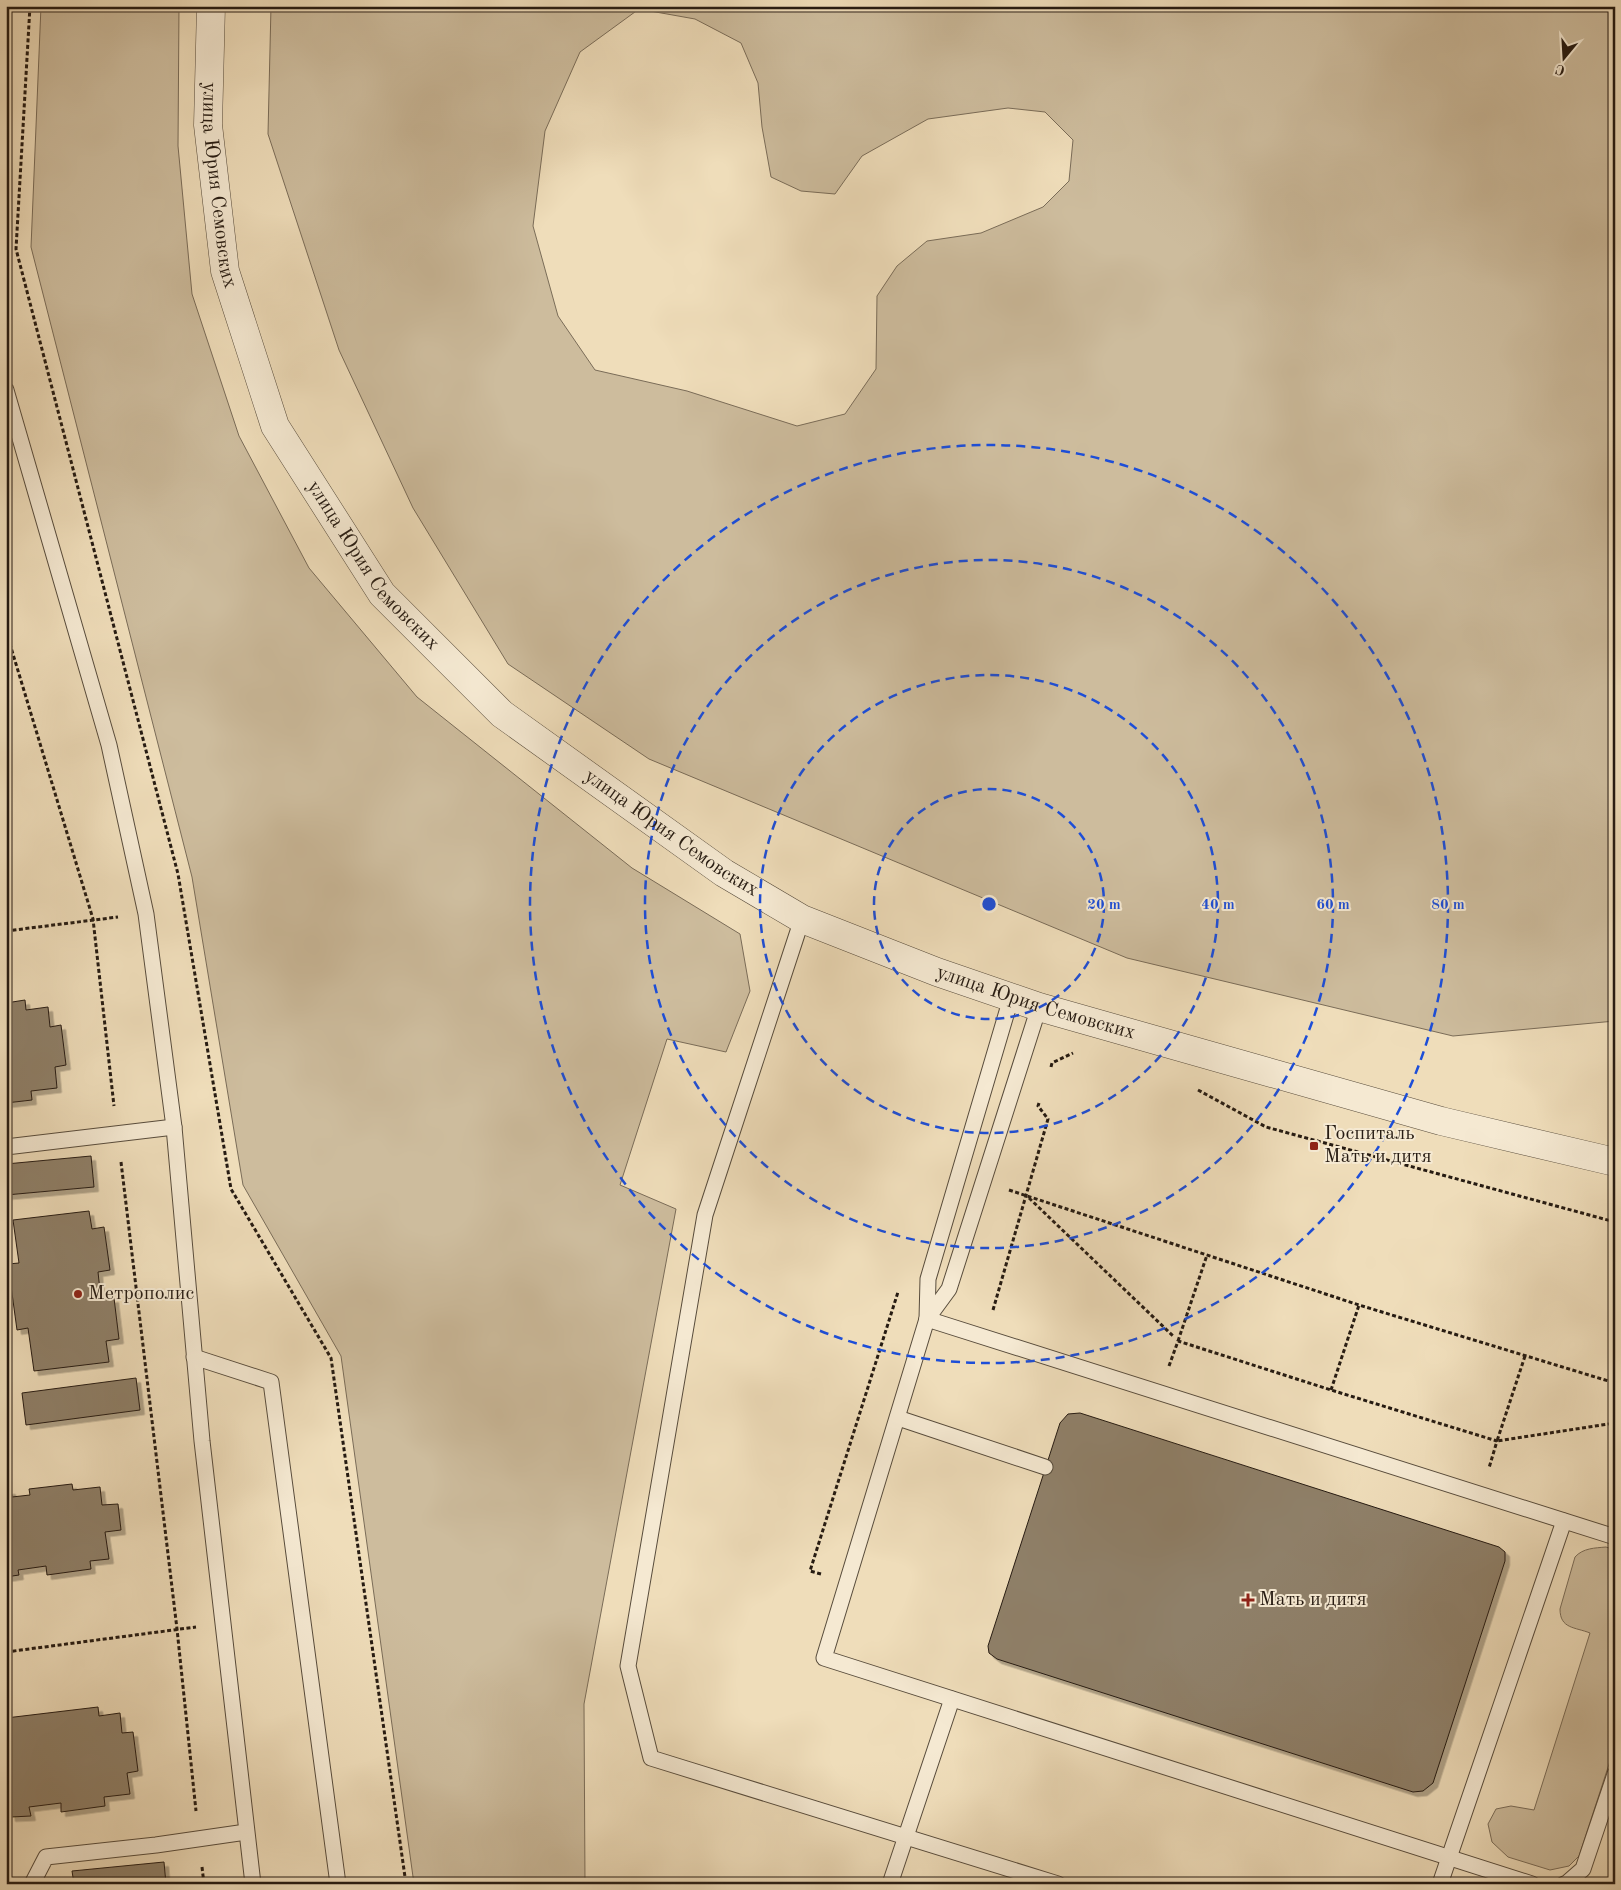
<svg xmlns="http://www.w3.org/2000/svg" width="1621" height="1890" viewBox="0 0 1621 1890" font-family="'Old Standard TT',serif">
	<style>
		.green { fill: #cdbc9d; stroke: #7a6c58; fill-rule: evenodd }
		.building { fill: #8f8069; stroke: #261b12; filter: url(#shadow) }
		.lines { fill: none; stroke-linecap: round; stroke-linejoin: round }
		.service-casing { stroke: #584c3c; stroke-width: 17 }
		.minor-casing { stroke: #584c3c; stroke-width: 29 }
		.path { stroke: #261b12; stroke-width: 3; stroke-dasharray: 4 2.5; stroke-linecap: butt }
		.service { stroke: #f5e9d2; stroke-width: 15 }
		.minor { stroke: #f5e9d2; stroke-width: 28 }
		.ring { fill: none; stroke: #1d4ed8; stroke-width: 2.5; stroke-dasharray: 9 6 }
		.poi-dot { fill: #8f2418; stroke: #f5e9d2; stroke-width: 2 }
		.labels { text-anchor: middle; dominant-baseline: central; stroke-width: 4; stroke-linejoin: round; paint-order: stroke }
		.street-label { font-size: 20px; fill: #261b12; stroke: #f5e9d2 }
		.poi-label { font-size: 20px; fill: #261b12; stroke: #f5e9d2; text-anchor: start }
		.centre { fill: #1d4ed8; stroke: #f5e9d2; stroke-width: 2.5 }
		.ring-label { font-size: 15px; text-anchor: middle; font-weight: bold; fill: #1d4ed8; stroke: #f5e9d2; stroke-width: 4; stroke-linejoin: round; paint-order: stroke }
	</style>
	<defs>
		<filter id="shadow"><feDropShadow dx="4.5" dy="4.5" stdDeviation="0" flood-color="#0004"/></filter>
	</defs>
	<rect width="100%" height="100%" fill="#efddba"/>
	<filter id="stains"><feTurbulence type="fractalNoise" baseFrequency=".004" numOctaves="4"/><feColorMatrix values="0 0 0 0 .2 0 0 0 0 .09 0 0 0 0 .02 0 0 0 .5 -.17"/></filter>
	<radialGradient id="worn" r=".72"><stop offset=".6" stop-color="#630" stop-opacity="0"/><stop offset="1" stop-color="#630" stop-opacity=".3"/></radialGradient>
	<g class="green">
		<polygon points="41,6 179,6 178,146 192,294 239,436 309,568 417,697 632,868 740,934 750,991 726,1052 667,1039 620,1185 676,1209 584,1704 585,1884 414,1884 341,1356 243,1185 192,877 31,247"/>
		<path d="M271,6h1344v1015l-162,15 -326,-78 -478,-199 -141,-95 -95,-156 -74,-158 -71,-216zM639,9l56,10 46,24 17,40 4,44 9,50 30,14 34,3 27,-38 66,-37 80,-11 37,4 28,28 -4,41 -26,26 -62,26 -54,8 -30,25 -20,30 -1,73 -31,45 -48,12 -110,-35 -92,-21 -37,-54 -25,-90 12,-95 35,-79z"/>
		<path d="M1606,1547l9,3v196l-36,110 -10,10 -19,4 -42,-13 -16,-15 -4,-18 8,-15 15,-3 23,4 56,-177c-15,-6 -30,-4 -30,-24l15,-52c8,-9 20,-9 31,-10z"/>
	</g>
	<g class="building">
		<polygon points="25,1000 26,1010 48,1007 50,1027 61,1025 66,1065 55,1067 57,1088 31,1091 32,1100 6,1103 6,1003"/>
		<polygon points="91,1156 94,1187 6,1195 6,1164"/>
		<polygon points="89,1211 92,1229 104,1227 110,1270 98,1272 101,1300 114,1298 119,1339 106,1341 109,1362 34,1371 28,1328 17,1330 8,1264 19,1263 13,1220"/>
		<polygon points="136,1378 140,1410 26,1425 22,1393"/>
		<polygon points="1080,1413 1499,1547 1505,1552 1505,1561 1433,1783 1423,1791 1413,1792 997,1659 989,1653 988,1646 1060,1423 1068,1414"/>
		<polygon points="72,1484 73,1490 100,1487 102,1505 118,1504 121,1530 105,1532 109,1559 90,1561 91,1569 47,1575 46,1566 18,1570 19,1575 6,1577 6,1490 11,1490 12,1497 30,1495 29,1489"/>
		<polygon points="98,1707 99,1716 120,1713 122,1733 133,1732 138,1771 127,1773 130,1794 104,1797 105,1806 61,1812 61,1803 29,1807 31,1816 11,1817 10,1809 6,1809 6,1718"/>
		<polygon points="164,1862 166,1884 74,1884 72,1871"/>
	</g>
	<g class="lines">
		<defs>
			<g id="service">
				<polyline points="6,390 109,745 146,914 174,1127 202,1441 253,1884"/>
				<polyline points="802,919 705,1215 628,1666 651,1758 1058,1884"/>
				<polyline points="1011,998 928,1279 927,1319 824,1658 1532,1884"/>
				<polyline points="6,1147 174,1127"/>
				<polyline points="927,1319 1615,1537"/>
				<polyline points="927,1319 949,1289 1039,1007"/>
				<polyline points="194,1357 271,1382 338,1884"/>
				<polyline points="898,1418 1045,1467"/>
				<polyline points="32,1884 46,1857 156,1845 246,1832"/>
				<polyline points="890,1884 952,1699"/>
				<polyline points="1440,1884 1564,1521"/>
				<polyline points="1564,1884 1567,1883 1583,1869 1615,1774"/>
			</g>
			<g id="minor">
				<path id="s1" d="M211,6l-3,119 17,146 50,155 107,168 120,120 222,159 78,46 135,53 102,35 402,114 174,41"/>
			</g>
		</defs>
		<use href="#service" class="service-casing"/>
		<use href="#minor" class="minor-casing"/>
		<g class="path">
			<polyline points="30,6 16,249 178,874 231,1189 331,1358 406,1884"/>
			<polyline points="6,631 93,919 114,1106"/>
			<polyline points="6,931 118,917"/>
			<polyline points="1051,1067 1052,1063 1073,1053"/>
			<polyline points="1198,1090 1266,1127 1615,1222"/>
			<polyline points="121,1162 177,1629 196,1811"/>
			<polyline points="1009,1190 1359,1305 1615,1383"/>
			<polyline points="1029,1198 1173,1336"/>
			<polyline points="993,1310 1048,1119 1038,1106 1039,1103"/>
			<polyline points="1178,1341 1207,1255"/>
			<polyline points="1525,1356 1497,1441 1615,1423"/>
			<polyline points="1169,1366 1178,1341 1331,1390 1497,1441 1489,1468"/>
			<polyline points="1331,1390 1359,1305"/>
			<polyline points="821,1574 810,1571 898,1292"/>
			<polyline points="6,1652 196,1627"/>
			<polyline points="202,1867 204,1884"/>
		</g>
		<use href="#service" class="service"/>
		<use href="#minor" class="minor"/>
	</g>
	<g class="ring">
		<circle cx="989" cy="904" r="115"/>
		<circle cx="989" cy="904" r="229"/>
		<circle cx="989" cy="904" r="344"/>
		<circle cx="989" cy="904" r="459"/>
	</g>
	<g class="poi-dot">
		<rect x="1309" y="1141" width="10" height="10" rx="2.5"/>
		<circle cx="78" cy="1294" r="5"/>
		<path d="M1245.5 1592.5h5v5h5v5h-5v5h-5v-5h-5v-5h5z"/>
	</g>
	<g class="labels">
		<g class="street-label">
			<text stroke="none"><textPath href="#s1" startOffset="180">улица Юрия Семовских</textPath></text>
			<text stroke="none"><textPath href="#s1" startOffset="600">улица Юрия Семовских</textPath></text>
			<text stroke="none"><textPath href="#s1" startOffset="1005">улица Юрия Семовских</textPath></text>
			<text stroke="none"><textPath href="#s1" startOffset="1410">улица Юрия Семовских</textPath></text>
		</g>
		<g class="poi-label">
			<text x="1324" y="1134">Госпиталь<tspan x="1324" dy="23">Мать и дитя</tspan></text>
			<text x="88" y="1294">Метрополис</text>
			<text x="1259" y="1600">Мать и дитя</text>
		</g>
	</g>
	<circle cx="989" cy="904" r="8" class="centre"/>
	<g class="ring-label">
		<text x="1104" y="909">20 m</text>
		<text x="1218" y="909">40 m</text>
		<text x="1333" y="909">60 m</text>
		<text x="1448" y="909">80 m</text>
	</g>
	<rect width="1621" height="1890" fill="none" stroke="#efddba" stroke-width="25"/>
	<rect x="8" y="8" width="1606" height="1875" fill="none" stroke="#261b12" stroke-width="2.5"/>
	<rect x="12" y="12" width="1596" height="1865" fill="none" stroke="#261b12"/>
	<g transform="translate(1564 58) rotate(198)" stroke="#f5e9d2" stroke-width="4" paint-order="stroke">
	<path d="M0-4L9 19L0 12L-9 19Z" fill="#261b12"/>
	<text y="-8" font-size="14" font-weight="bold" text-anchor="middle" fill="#261b12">С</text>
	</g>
	<rect width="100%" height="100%" filter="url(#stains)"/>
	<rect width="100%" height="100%" fill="url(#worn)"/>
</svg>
